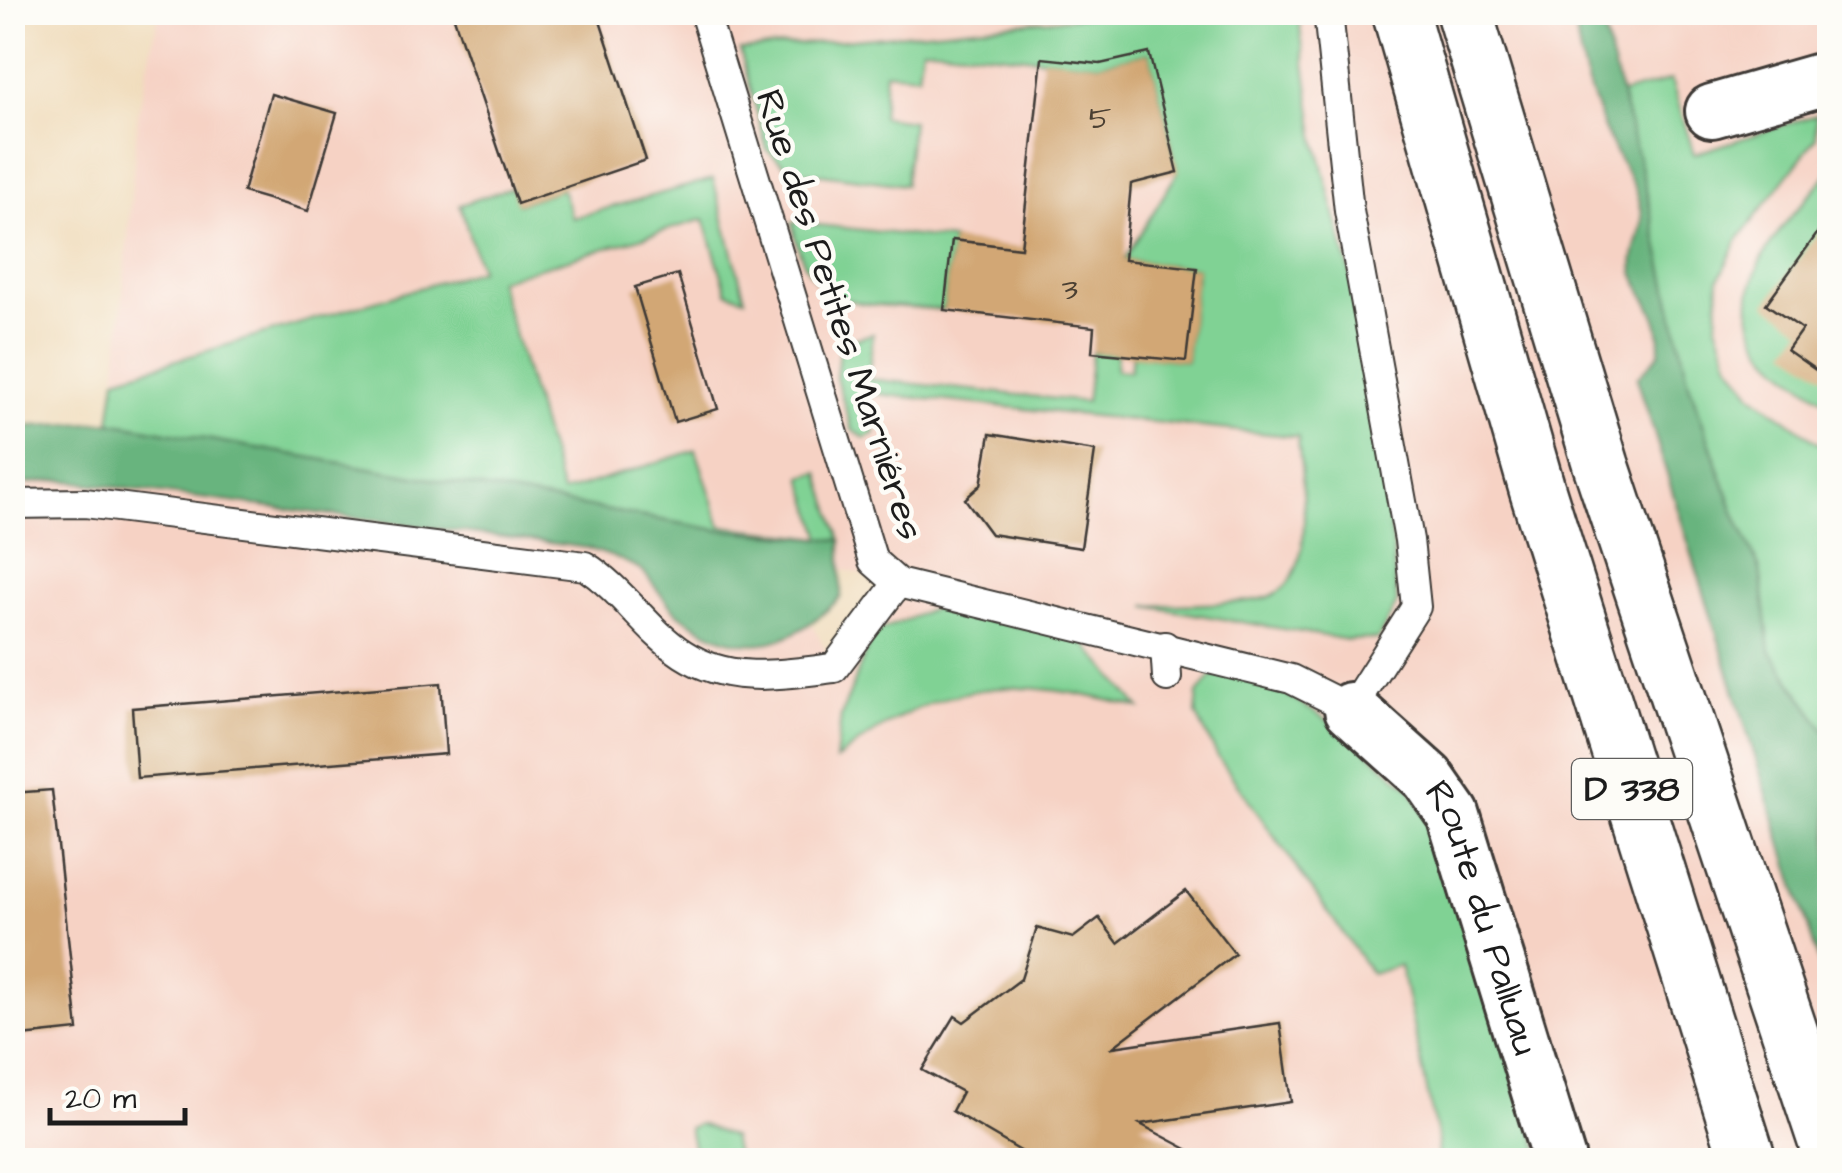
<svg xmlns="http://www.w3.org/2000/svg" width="1842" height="1173" viewBox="0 0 1842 1173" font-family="'Architects Daughter',sans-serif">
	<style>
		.built { fill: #f6d2c4 }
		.green { fill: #80d294; stroke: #4e7758; stroke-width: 2.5 }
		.forest { fill: #68b47e; stroke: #42684d; stroke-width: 2.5 }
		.building { fill: #d2a774 }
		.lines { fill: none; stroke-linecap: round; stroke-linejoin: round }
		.lane-casing { stroke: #3c3934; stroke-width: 32 }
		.street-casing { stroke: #3c3934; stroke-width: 58 }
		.highway-casing { stroke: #3c3934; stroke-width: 60 }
		.lane { stroke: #fff; stroke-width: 28 }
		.street { stroke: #fff; stroke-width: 52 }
		.highway { stroke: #fff; stroke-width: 55 }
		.labels { text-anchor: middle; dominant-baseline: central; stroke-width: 9; stroke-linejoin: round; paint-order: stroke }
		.number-label { font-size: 32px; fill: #4a3f32 }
		.shield { fill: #fdfcf7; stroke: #605f5e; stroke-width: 2.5 }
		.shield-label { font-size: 35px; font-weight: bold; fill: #1c1c1c }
		.street-label { font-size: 38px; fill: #1c1c1c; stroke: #fdfcf7 }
	</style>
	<rect width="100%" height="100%" fill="#fdfcf7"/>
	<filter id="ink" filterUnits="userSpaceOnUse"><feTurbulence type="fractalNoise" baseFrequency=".01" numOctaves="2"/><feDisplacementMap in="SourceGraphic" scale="20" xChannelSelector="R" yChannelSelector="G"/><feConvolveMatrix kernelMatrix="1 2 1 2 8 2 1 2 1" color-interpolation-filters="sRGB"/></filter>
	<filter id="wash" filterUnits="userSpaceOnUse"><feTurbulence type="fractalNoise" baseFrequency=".0048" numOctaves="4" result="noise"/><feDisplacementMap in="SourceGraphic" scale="40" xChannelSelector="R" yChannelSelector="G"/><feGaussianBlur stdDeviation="2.25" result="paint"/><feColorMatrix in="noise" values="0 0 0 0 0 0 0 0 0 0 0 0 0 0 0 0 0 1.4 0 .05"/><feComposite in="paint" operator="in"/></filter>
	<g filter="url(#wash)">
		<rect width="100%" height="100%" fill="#f0dcbb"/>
		<polygon class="built" points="159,13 1829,13 1829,1160 13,1160 12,485 60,479 588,548 641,571 677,613 730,643 755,646 813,625 834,667 897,583 840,569 841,541 550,503 480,270 116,378 138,114"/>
		<g class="green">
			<path d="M1121,13h177l17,122 39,153 32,184 11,131 -19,36 -30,1 -202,-34c26,-2 105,-1 125,-10 49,-21 30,-116 27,-159l-430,-44 7,40 -10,5 -13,-8 -16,-52 3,-27 12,-11 22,-6 -5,45 218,23 6,-50 25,2 -1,16 14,1 2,-16 54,6 11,-93 -73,-8 54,-88 -29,-119 -49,11 -178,-17 -4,28 -33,-3 -3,45 30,4 -7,64 -114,-15 -24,-20 -27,-100z"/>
			<polygon points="1671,80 1694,154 1816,115 1816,138 1738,240 1719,279 1717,324 1729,361 1753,395 1829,451 1829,736 1770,651 1760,569 1734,512 1689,384 1642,172 1618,95"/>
			<path d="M1829,172v231c-21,-15 -51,-33 -66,-55 -43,-67 27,-128 66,-176z"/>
			<polygon points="713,179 745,298 727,292 704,219 498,280 562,493 696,450 721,526 822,538 802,477 819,472 841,540 718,530 110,422 116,378 480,270 460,205 512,187 518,204 562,189 572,218"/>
			<path d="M792,222l160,18 -8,70c-80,-9 -135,9 -152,-88z"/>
			<path d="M934,608l147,31 59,69c-126,-33 -198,-32 -304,52l5,-44 32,-83z"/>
			<polygon points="1229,672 1265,681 1341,729 1410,788 1453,863 1542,1160 1437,1160 1438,1141 1400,965 1372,974 1218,757 1196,714 1198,694 1211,676"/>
			<polygon points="699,1124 732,1137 737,1160 696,1160 689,1128"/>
		</g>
		<g class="forest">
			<path d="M1575,13h24l43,159 47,212 45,128 26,57 10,82 59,85v258l-192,-616 23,-25c1,-42 -11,-42 -25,-78 -7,-17 9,-41 7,-60 -2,-28 -23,-52 -34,-77 -17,-40 -32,-82 -33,-125z"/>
			<path d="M110,422l608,108 123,10v57c-53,53 -99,64 -162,17 -14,-10 -23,-28 -35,-41 -14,-12 -39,-18 -56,-25l-528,-68 -47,5v-58z"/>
		</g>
		<g id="blocks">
			<g class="building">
				<polygon points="452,12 597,12 646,160 517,204"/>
				<polygon points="1149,53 1178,172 1131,184 1124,260 1197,268 1186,361 1092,352 1094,327 944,310 952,240 1021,248 1042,58 1100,64"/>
				<polygon points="271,94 337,113 308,211 243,192"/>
				<polygon points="1830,216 1830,380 1787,350 1802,329 1766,304"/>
				<polygon points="678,274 718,409 675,422 635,287"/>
				<polygon points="990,434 1095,451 1081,548 991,534 965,499 981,485"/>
				<polygon points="441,683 446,754 137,778 132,708"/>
				<polygon points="52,790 78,1030 12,1037 12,793"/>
				<polygon points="1186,891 1235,954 1113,1047 1280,1023 1291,1102 1140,1124 1208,1160 1036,1160 952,1111 962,1092 922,1070 955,1016 964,1022 1021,979 1037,928 1073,938 1099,918 1118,943"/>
			</g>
		</g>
	</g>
	<g filter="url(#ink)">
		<use href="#blocks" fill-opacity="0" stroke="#3c3934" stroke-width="2.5"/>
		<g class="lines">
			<defs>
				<g id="lane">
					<polyline points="704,12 873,561 898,583 1291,679 1351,709 1416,607 1409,540 1349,211 1328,12"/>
					<path d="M12,504l73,-1 500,63c38,24 61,64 98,88 48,31 99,20 151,14l64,-85"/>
					<polyline points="1165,646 1167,677"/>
				</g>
				<g id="street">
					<polyline points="1712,111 1830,77"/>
					<path id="s1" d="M1351,709l77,69 25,36 106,346"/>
				</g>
				<g id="highway">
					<polyline points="1400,12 1537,489 1748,1160"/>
					<polyline points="1464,12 1601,465 1830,1153"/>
				</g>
			</defs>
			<use href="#lane" class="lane-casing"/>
			<use href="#street" class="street-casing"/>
			<use href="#highway" class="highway-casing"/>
			<use href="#lane" class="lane"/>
			<use href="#street" class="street"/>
			<use href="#highway" class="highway"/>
		</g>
	</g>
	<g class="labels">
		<g class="number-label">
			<text x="1100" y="118">5</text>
			<text x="1070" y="289">3</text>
		</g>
		<rect class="shield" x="1572" y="759" width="120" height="60" rx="8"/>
		<g class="shield-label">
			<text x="1632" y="789">D 338</text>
		</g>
		<g class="street-label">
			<text transform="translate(839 315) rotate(72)">Rue des Petites Marniéres</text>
			<text stroke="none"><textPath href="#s1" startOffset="255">Route du Palluau</textPath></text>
		</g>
	</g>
	<rect width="1842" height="1173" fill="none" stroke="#fdfcf7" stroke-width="50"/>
	<path d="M50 1108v15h135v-15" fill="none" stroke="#1c1c1c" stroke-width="5"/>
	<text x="65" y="1108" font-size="30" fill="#1c1c1c" stroke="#fdfcf7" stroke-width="8" paint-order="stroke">20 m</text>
</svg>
